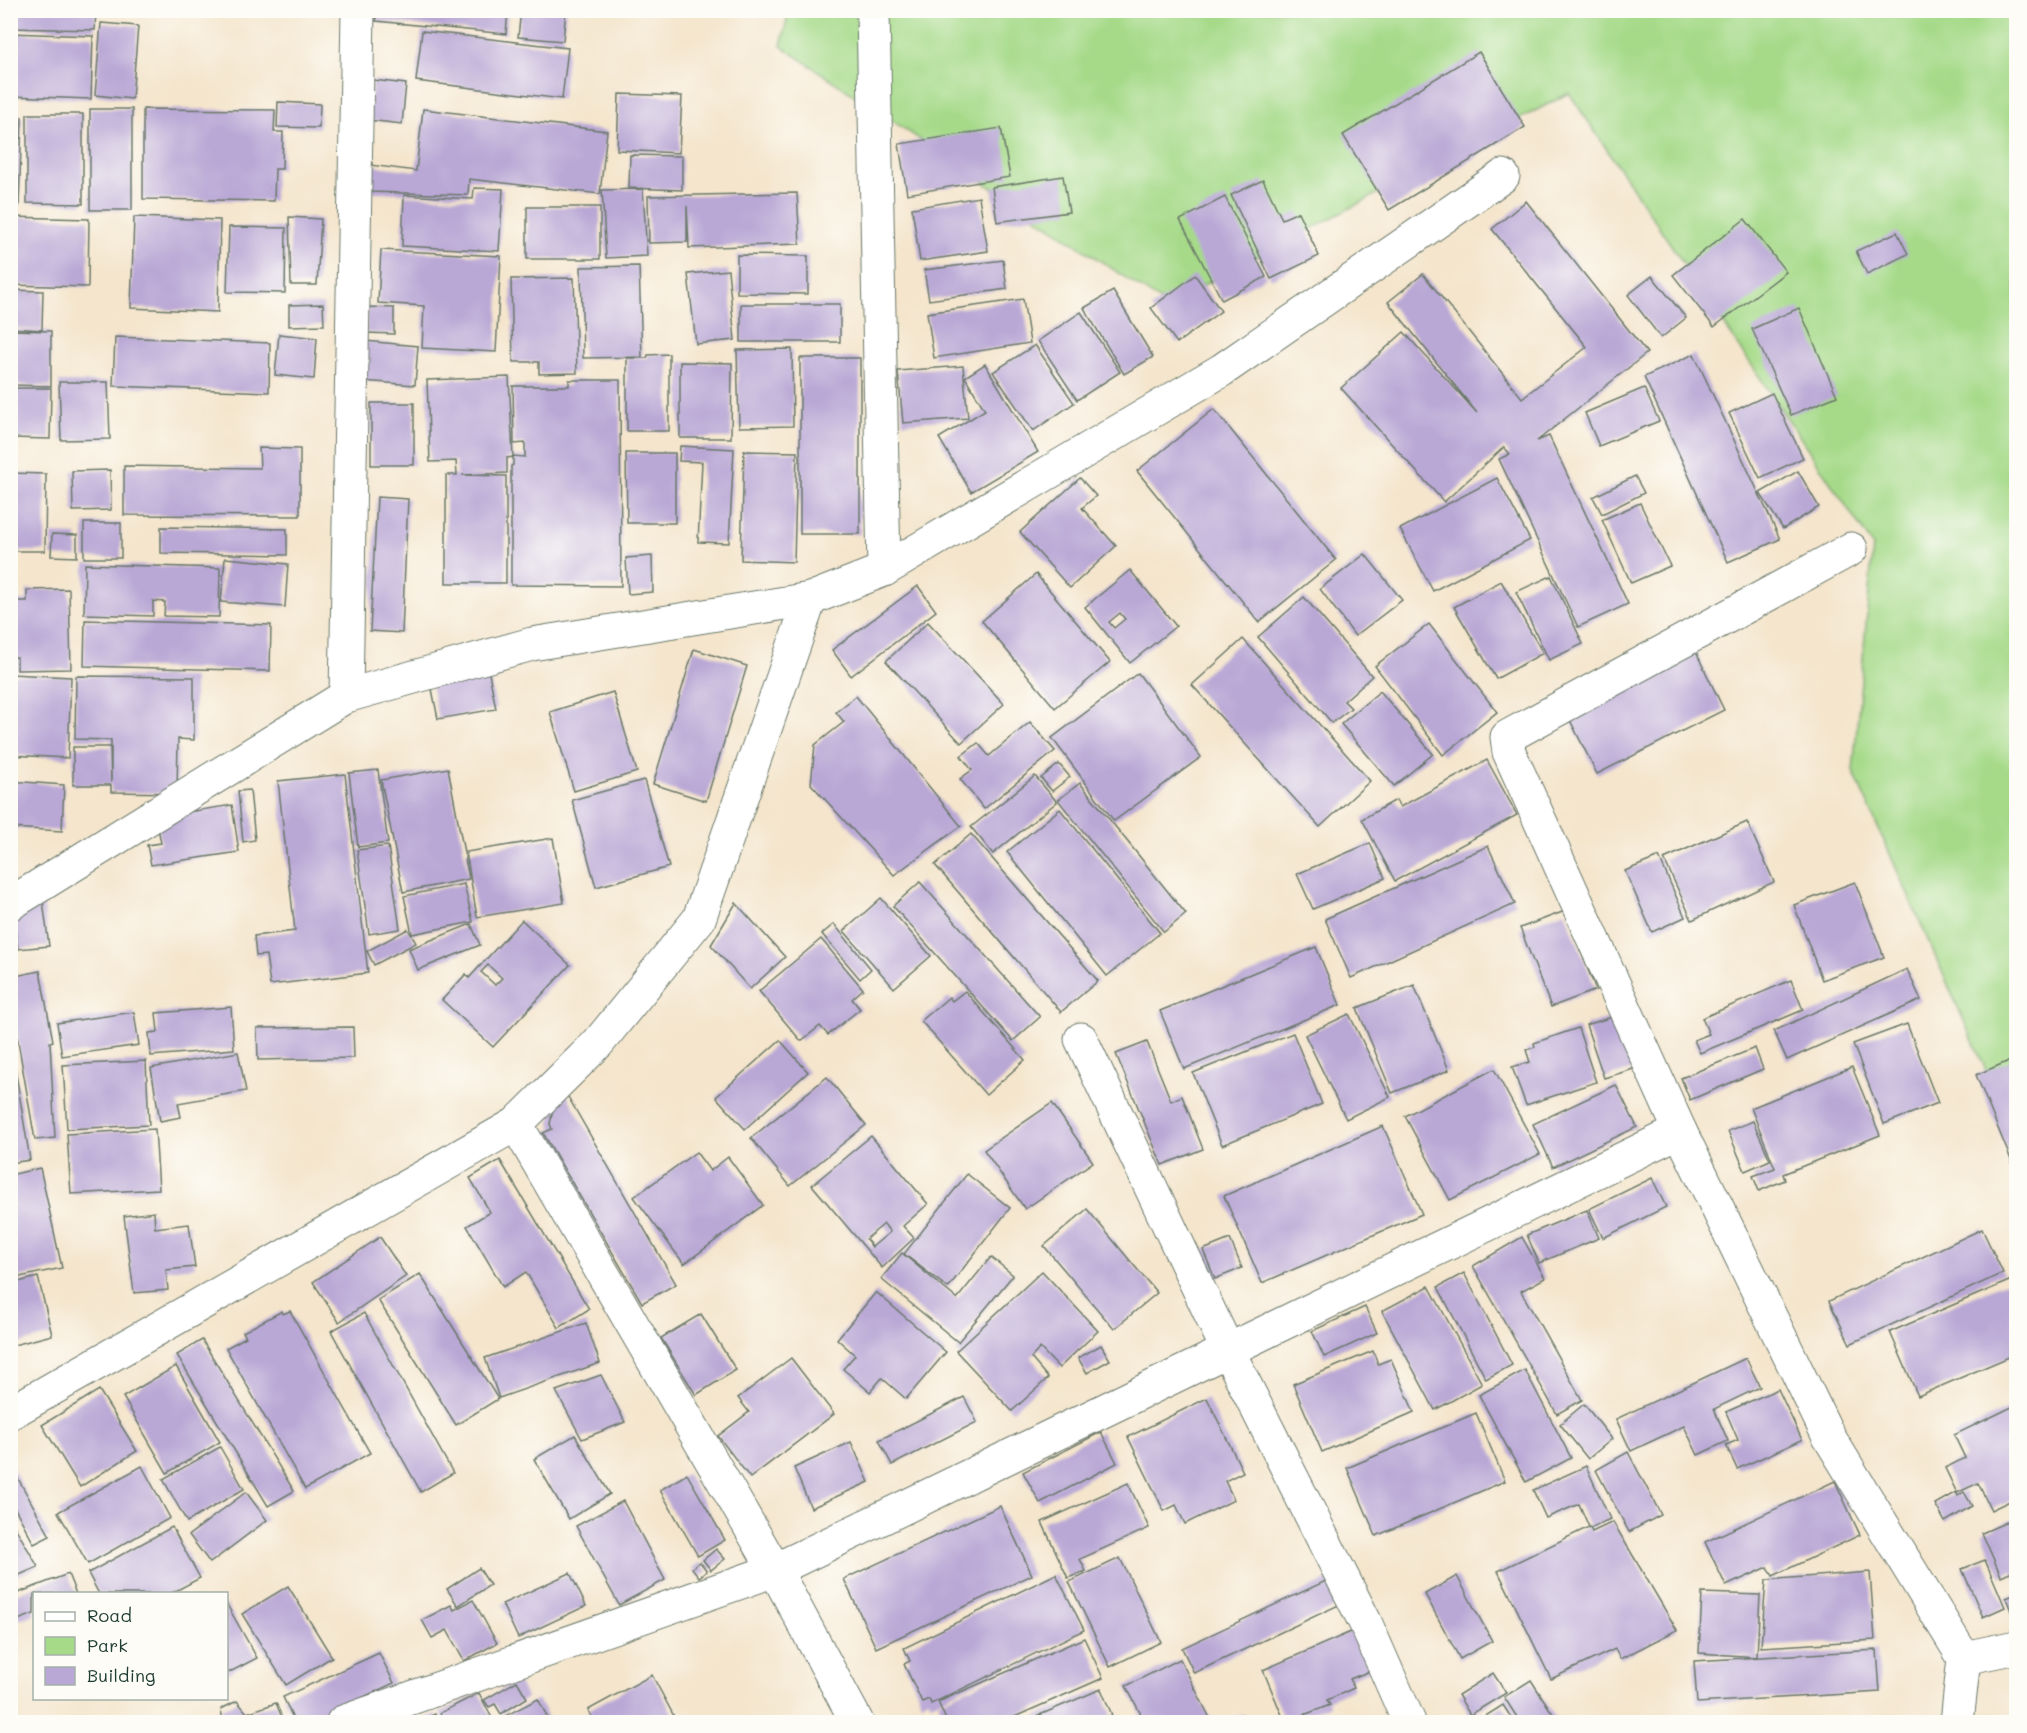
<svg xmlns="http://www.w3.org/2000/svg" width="2027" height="1733" viewBox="0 0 2027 1733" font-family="Mali,sans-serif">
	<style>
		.green { fill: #a6da89; stroke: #628c5e; stroke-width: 1.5 }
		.building { fill: #b9a7d5; fill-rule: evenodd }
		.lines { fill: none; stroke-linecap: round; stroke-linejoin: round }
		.minor-casing { stroke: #6a7869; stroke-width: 35 }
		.minor { stroke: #fff; stroke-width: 33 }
	</style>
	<rect width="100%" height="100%" fill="#fdfcf7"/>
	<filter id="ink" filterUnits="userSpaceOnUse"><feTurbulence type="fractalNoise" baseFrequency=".0167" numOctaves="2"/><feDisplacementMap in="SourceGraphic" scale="12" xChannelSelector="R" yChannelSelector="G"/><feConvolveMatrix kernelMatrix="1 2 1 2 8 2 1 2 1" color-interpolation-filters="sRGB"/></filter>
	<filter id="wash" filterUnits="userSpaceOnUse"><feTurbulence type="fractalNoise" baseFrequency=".008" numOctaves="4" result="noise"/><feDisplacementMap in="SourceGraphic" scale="24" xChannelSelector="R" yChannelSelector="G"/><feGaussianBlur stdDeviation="1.35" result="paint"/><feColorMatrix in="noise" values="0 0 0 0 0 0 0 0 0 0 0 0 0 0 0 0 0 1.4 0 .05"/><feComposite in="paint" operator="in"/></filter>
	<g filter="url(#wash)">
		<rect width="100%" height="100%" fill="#f4e5cc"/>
		<polygon class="green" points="789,10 2016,11 2016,1138 1853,771 1873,546 1569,93 1166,305 781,46"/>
		<g id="blocks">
			<g class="building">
				<polygon points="10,10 96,10 95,30 10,28"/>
				<polygon points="377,10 508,10 506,34 376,21"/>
				<polygon points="521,10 566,10 563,41 518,37"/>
				<polygon points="101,23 138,26 132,99 95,95"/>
				<polygon points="422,31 568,48 562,99 416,81"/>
				<polygon points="10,33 93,36 91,99 10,96"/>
				<polygon points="1479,52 1525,127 1389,210 1343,135"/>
				<polygon points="373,80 406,84 402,124 368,120"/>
				<polygon points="619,94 682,96 679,153 617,150"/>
				<polygon points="278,102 320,104 319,128 277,127"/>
				<rect x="90" y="109" width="42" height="101"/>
				<polygon points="143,109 275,110 274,132 283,132 282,169 275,169 274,201 143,199"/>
				<polygon points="423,109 607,131 600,194 469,179 468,195 370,192 370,165 416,171"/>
				<polygon points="27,114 83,114 83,204 27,203"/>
				<polygon points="10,116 22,117 19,206 10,205"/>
				<polygon points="1001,128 1010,177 907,194 899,144"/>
				<polygon points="630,155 682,156 682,190 629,188"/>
				<polygon points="1063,176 1069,212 997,222 992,187"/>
				<polygon points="1263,180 1282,219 1298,212 1319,256 1271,279 1231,195"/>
				<polygon points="474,188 503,189 499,251 402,246 404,195 473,199"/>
				<polygon points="643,189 647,256 606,258 602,190"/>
				<polygon points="797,193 800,244 689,248 687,206 687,242 649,243 648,196"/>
				<polygon points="979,197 988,251 920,261 912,208"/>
				<polygon points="1225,197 1266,277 1222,300 1180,220"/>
				<polygon points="1526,201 1647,353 1537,441 1549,436 1628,604 1578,627 1499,459 1510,454 1504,447 1444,502 1341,388 1404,332 1477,413 1388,302 1423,274 1522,398 1587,347 1492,229"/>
				<rect x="527" y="207" width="73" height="52"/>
				<polygon points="10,217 89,219 88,287 10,285"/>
				<polygon points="134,217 220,220 218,312 131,308"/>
				<polygon points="289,217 321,219 317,285 291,285"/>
				<polygon points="1745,219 1786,272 1714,327 1673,275"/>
				<polygon points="229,227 286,228 285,293 227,292"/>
				<polygon points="1897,232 1908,254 1867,274 1856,251"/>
				<polygon points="381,250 501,256 496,352 422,348 424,306 378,303"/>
				<polygon points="737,255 808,256 808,294 737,293"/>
				<polygon points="1003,260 1007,289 929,300 924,270"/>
				<polygon points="639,266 642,357 583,358 581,267"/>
				<polygon points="728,270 735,340 696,344 688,274"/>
				<polygon points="1195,275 1221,311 1177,343 1151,308"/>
				<polygon points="1652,276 1686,318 1661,338 1628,295"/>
				<polygon points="574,278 577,373 539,374 539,362 513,362 511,279"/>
				<polygon points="10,290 43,291 42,330 10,328"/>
				<polygon points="1113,291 1153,357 1124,374 1084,308"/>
				<polygon points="1023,299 1030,343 934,358 927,313"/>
				<polygon points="323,304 324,325 289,326 289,305"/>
				<rect x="741" y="304" width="99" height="38"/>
				<polygon points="367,307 394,308 394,334 366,333"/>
				<polygon points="1799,308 1837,396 1791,415 1752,329"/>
				<polygon points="1081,312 1120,372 1077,400 1038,341"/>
				<polygon points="10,330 51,331 51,386 10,385"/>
				<polygon points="279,334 317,338 314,379 275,375"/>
				<polygon points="115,337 270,343 269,392 113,386"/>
				<polygon points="365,341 418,346 415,385 362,381"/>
				<polygon points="1035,345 1074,403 1033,431 993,372"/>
				<polygon points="792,349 793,426 739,427 737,350"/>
				<polygon points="669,354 669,431 627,431 627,358 647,358 648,355"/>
				<polygon points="1694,354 1780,539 1728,562 1644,377"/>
				<rect x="800" y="358" width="60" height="176"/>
				<polygon points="680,362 732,363 731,438 680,438"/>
				<polygon points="985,364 1038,452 971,492 939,438 985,410 965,377"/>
				<polygon points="963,366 968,418 903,423 898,371"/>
				<polygon points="509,377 513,457 507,458 507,473 462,475 506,476 506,583 446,583 446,475 457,475 456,461 430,462 427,380"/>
				<polygon points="569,380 620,380 621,586 511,585 511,466 513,465 513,456 525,457 525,443 514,444 513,386 569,386"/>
				<polygon points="59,382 108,382 110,439 61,440"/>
				<polygon points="10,388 51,388 50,439 10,438"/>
				<polygon points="1644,388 1659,421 1599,446 1585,413"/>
				<polygon points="1772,393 1803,458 1760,478 1729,413"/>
				<rect x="371" y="403" width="43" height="62"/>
				<polygon points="1214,409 1336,560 1259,622 1137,471"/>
				<polygon points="680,446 734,449 729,543 698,542 702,462 679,461"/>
				<polygon points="259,448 300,449 300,516 124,515 124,466 260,468"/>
				<polygon points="744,451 797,452 794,562 741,560"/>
				<polygon points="626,453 675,453 675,523 627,523"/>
				<polygon points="110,470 111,510 73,511 72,471"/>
				<polygon points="1798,471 1819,507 1783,529 1760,493"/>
				<polygon points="10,473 46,474 45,551 10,551"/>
				<polygon points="1635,476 1644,493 1602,514 1593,497"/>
				<polygon points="1080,478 1096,496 1082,508 1116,546 1070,588 1020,532"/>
				<polygon points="1497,478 1530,540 1433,591 1400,529"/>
				<polygon points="377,497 408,499 402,633 370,631"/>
				<polygon points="1640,503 1670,566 1631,583 1602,520"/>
				<rect x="84" y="523" width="37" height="35"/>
				<polygon points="161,527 287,529 287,555 161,553"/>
				<polygon points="52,534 77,535 77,557 51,556"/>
				<polygon points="1365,554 1402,600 1355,636 1320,589"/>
				<polygon points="652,556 653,592 628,594 626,558"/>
				<polygon points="225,558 288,564 285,607 221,602"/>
				<polygon points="85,564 220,568 219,617 164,616 165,602 153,601 153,616 84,614"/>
				<path d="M1130,570l46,56 -46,37 -45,-56zM1120,613l5,6 -11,9 -5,-6z"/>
				<polygon points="1036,574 1110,662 1055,708 982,621"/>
				<polygon points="1551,576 1583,644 1549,660 1516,592"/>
				<polygon points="1501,581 1543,653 1496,679 1454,607"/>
				<polygon points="918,586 936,611 851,676 832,650"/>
				<polygon points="69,589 71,669 17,670 17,657 10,657 10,601 27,601 27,590"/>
				<polygon points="1304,597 1372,676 1344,701 1351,708 1332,723 1258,637"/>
				<polygon points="85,620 271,625 270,671 84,666"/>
				<polygon points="928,622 1004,704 961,743 886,661"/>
				<polygon points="1429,624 1497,712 1443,755 1375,666"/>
				<polygon points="1243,639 1370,781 1320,827 1192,685"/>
				<polygon points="1694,648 1724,710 1597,774 1566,712"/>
				<polygon points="694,649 747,666 706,801 653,784"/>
				<polygon points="489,673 496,709 438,719 431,684"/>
				<polygon points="1138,673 1201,757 1114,821 1052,738"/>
				<polygon points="10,674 71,677 68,758 10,755"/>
				<polygon points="76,676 194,677 194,740 178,739 177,793 111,792 111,785 73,785 73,747 110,747 111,783 111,740 75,739"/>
				<polygon points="1380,691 1433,754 1394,786 1341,724"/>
				<polygon points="613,692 637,772 574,791 550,712"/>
				<polygon points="856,696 961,826 894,875 811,784 815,745 844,722 836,712"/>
				<polygon points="1030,722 1055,751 984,809 960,779 972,770 961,756 978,743 989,756"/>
				<polygon points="1487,760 1517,815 1395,881 1362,819 1396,800 1400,807"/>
				<polygon points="1059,764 1070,777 1052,791 1041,778"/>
				<polygon points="448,768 469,879 403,892 381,780"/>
				<polygon points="378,770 388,843 358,847 349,773"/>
				<polygon points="345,774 368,973 270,985 266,955 256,956 254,936 295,931 278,781"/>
				<polygon points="1035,776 1057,802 993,854 971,827"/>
				<polygon points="644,780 669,867 596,887 572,800"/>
				<polygon points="10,781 64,785 62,831 10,828"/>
				<polygon points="1080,783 1186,914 1164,932 1058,800"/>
				<polygon points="250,790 255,840 243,842 238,791"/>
				<polygon points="232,805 239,852 151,865 147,845 161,843 156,817"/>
				<polygon points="1060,809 1160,933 1107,976 1007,852"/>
				<polygon points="1747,822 1774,882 1692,920 1664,859"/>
				<polygon points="971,834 1098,981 1061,1012 935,865"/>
				<polygon points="553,838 564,903 477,917 466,852"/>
				<polygon points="1370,843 1385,878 1313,909 1297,874"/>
				<polygon points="388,846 400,929 369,934 357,850"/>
				<polygon points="1488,846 1515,904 1351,978 1325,919"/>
				<polygon points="1659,857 1685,917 1652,932 1625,871"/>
				<polygon points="920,882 1040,1017 1013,1041 893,906"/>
				<polygon points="1855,882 1884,957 1822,980 1794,905"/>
				<polygon points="464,884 473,922 412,934 404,896"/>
				<polygon points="881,898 931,956 894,988 844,931"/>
				<polygon points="43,901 49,946 18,949 12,905"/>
				<polygon points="736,903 785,957 750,989 711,945"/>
				<polygon points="1565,911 1596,990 1551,1007 1520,928"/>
				<path d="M522,920l48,45 -77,82 -51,-47 24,-26 3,4zM488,965l14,13 -7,7 -14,-13z"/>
				<polygon points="471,924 480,945 418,970 409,949"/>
				<polygon points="834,924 871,969 860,979 822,934"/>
				<polygon points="408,929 416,943 374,965 367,951"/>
				<polygon points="821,939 863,989 852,999 860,1009 828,1035 820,1026 801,1041 759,991"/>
				<polygon points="1316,947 1340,1005 1184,1069 1160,1011"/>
				<polygon points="1907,969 1921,1000 1787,1060 1774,1031"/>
				<polygon points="40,971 53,1041 50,1042 55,1138 35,1140 10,995 10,977"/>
				<polygon points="1791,980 1803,1010 1700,1053 1694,1040 1709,1034 1702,1018"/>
				<polygon points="1414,985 1449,1070 1392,1093 1357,1008"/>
				<polygon points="965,991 1025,1060 986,1095 921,1021 949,997 952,1001"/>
				<polygon points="231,1007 234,1049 151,1056 149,1033 158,1032 156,1013"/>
				<polygon points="134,1012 139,1045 62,1056 57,1023"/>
				<polygon points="1349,1014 1390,1097 1346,1119 1305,1035"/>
				<polygon points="1622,1014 1640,1067 1604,1078 1586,1025"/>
				<polygon points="1907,1024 1938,1103 1884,1124 1853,1044"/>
				<polygon points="353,1027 354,1058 258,1060 257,1028"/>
				<polygon points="1578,1028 1596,1082 1526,1105 1512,1067 1530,1062 1526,1050 1535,1047 1534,1043"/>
				<polygon points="1293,1033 1322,1104 1222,1145 1193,1073"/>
				<polygon points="10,1037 30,1160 10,1163"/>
				<polygon points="780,1040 808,1072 745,1129 716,1097"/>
				<polygon points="1147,1042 1171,1101 1182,1096 1203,1149 1162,1165 1116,1054"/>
				<polygon points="1755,1048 1763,1069 1690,1100 1681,1078"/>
				<polygon points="238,1052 246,1091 178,1103 181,1117 160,1121 151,1068"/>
				<polygon points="2016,1058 2016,1172 1976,1075"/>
				<polygon points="146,1061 149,1125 67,1129 63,1065"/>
				<polygon points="1852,1067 1880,1135 1783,1174 1785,1180 1759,1191 1753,1176 1775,1168 1751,1108"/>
				<polygon points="1494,1069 1540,1154 1450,1200 1405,1116"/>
				<polygon points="827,1077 866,1125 790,1186 751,1138"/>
				<polygon points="1616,1085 1637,1127 1553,1167 1533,1124"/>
				<polygon points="563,1088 676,1284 642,1303 543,1133 552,1129 550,1124 556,1094"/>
				<polygon points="1052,1103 1093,1162 1025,1209 984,1150"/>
				<polygon points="1753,1121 1770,1160 1745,1171 1728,1131"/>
				<polygon points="1383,1126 1422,1214 1262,1283 1224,1196"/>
				<polygon points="155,1129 159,1189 71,1194 67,1134"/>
				<path d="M871,1136l57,68 -25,22 11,12 -32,30 -70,-83zM884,1224l6,8 -18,15 -6,-8z"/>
				<polygon points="696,1152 710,1171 728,1157 763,1205 684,1264 634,1197"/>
				<polygon points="500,1160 589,1309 559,1328 526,1272 503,1287 467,1226 490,1212 470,1178"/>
				<polygon points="40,1168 62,1268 10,1279 10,1175"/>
				<polygon points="967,1174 1010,1208 948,1288 904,1254"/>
				<polygon points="1652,1178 1666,1207 1603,1238 1589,1209"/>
				<polygon points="1087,1209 1157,1293 1114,1329 1044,1246"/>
				<polygon points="1587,1210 1599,1238 1539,1263 1527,1235"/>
				<polygon points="154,1212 155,1228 189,1224 195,1267 166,1270 168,1290 134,1293 124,1216"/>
				<polygon points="1982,1229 2003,1273 1850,1344 1829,1301"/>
				<polygon points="380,1237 406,1276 339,1322 313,1282"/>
				<polygon points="1522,1237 1545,1278 1521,1291 1582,1400 1557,1414 1473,1266"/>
				<polygon points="1230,1239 1242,1268 1215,1279 1203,1250"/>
				<polygon points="902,1253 957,1299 991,1257 1013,1275 958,1342 881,1279"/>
				<polygon points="1042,1271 1098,1331 1059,1368 1040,1348 1031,1358 1048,1378 1012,1411 956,1351"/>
				<polygon points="1464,1273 1512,1365 1486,1379 1438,1287"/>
				<polygon points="420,1274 498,1399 456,1425 378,1300"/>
				<polygon points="38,1277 52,1335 10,1346 10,1284"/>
				<polygon points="2016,1278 2016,1354 1918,1396 1890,1332"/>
				<polygon points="1429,1286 1482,1384 1435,1410 1382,1311"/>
				<polygon points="876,1292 946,1352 906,1399 882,1378 870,1392 843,1369 855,1355 837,1339"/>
				<polygon points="1365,1307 1377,1333 1324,1357 1312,1331"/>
				<polygon points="282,1311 283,1314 290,1311 370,1453 305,1489 226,1348 246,1337 243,1332"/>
				<polygon points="364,1313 453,1473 421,1492 331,1331"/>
				<polygon points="701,1314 736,1370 696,1395 661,1338"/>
				<polygon points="586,1323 600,1363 499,1398 485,1358"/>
				<polygon points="202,1340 294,1491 268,1506 177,1355"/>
				<polygon points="1101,1345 1110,1360 1087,1373 1078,1358"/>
				<polygon points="1373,1351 1378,1364 1391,1359 1414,1412 1322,1452 1293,1384"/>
				<polygon points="791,1358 834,1414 750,1478 718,1436 749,1412 738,1398"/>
				<polygon points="1746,1358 1760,1387 1714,1409 1728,1441 1698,1455 1684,1426 1631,1451 1616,1419"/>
				<polygon points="176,1366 220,1442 167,1473 123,1397"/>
				<polygon points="1525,1370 1571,1458 1526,1482 1479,1395"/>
				<polygon points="601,1375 625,1422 582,1439 556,1391"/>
				<polygon points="1778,1389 1802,1440 1737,1469 1726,1445 1738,1440 1726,1412"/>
				<polygon points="99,1390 137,1451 80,1487 42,1425"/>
				<polygon points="964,1397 977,1422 892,1465 879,1440"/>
				<polygon points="1207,1398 1243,1472 1225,1481 1234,1500 1185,1524 1176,1505 1164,1511 1128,1437"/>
				<polygon points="1584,1404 1612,1439 1588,1459 1560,1424"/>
				<polygon points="2016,1405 2016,1498 1991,1510 1978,1483 1957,1493 1945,1468 1965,1458 1954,1435"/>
				<polygon points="1476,1413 1505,1481 1376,1536 1347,1468"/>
				<polygon points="1101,1432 1117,1463 1040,1503 1023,1472"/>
				<polygon points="575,1435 610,1494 569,1519 534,1459"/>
				<polygon points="851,1442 869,1482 811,1508 794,1468"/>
				<polygon points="220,1447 244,1489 187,1522 163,1479"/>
				<polygon points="1628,1452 1661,1515 1629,1532 1596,1470"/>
				<polygon points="10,1464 50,1536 34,1544 10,1499"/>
				<polygon points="142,1466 170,1518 88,1564 58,1512"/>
				<polygon points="1586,1466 1610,1519 1590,1528 1592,1532 1613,1522 1677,1630 1620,1659 1615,1649 1551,1679 1498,1571 1589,1527 1579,1504 1546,1518 1533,1490"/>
				<polygon points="687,1474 725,1540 698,1556 660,1490"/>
				<polygon points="1835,1481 1860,1535 1773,1576 1768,1567 1726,1586 1705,1542"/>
				<polygon points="1128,1483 1149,1528 1080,1559 1086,1571 1068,1578 1042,1522"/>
				<polygon points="246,1492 267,1520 210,1563 189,1535"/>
				<polygon points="1956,1492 1958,1496 1964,1492 1972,1506 1945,1522 1935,1504"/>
				<polygon points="623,1501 665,1580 619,1605 576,1526"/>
				<polygon points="1000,1506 1032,1575 876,1648 844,1579"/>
				<polygon points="2016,1518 2016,1582 2012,1571 2001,1576 1982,1533"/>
				<polygon points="15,1527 38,1567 10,1579 10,1529"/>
				<polygon points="172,1527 200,1578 170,1594 99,1594 88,1573"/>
				<polygon points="716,1549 725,1559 711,1570 703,1560"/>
				<polygon points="1120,1558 1161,1642 1110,1667 1069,1582"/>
				<polygon points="1985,1560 2005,1607 1983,1617 1962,1569"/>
				<polygon points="700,1562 707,1571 699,1577 692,1568"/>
				<polygon points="479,1568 490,1585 458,1606 447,1589"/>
				<polygon points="1870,1572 1875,1640 1761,1647 1766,1580"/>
				<polygon points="570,1573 586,1606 518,1638 502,1604"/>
				<polygon points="68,1574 76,1594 34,1594 34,1614 10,1623 10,1596"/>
				<polygon points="1056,1574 1084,1630 931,1704 929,1699 922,1702 904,1664 910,1661 904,1648"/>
				<polygon points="1457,1576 1492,1641 1460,1659 1425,1594"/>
				<polygon points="1330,1579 1341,1604 1194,1673 1182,1648"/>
				<polygon points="288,1586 332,1657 286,1685 242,1614"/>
				<polygon points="1702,1593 1760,1595 1757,1657 1699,1653"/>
				<polygon points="2016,1594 2016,1624 2006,1598"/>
				<polygon points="473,1600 497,1643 464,1661 447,1630 432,1638 422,1620 451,1605 454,1610"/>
				<polygon points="226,1603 257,1658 226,1674"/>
				<polygon points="1353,1631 1370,1671 1350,1679 1354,1688 1327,1700 1330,1705 1285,1722 1263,1670"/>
				<polygon points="1084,1638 1103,1678 1003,1722 947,1722 938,1702"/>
				<polygon points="1877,1650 1880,1692 1697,1703 1694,1661"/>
				<polygon points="379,1653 394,1683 359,1699 361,1703 320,1722 295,1722 283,1697"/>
				<polygon points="1180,1659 1212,1722 1145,1722 1126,1686"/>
				<polygon points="1493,1673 1506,1693 1470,1715 1458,1695"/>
				<polygon points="652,1675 677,1722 595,1722 588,1710"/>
				<polygon points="1531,1680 1558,1722 1520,1722 1504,1697"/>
				<polygon points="517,1681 527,1698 501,1714 495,1704 489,1707 484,1700"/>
				<polygon points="1101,1689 1112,1715 1094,1722 1023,1722"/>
				<polygon points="479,1693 494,1722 444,1722 440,1713"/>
				<polygon points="538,1699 550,1722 501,1722 499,1719"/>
				<polygon points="237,1701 247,1713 276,1703 283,1720 276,1722 223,1722 221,1709"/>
				<polygon points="1503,1705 1514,1722 1476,1722"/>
				<polygon points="435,1714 440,1722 419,1722"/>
				<polygon points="1242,1714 1246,1722 1227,1722"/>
			</g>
		</g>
	</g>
	<g filter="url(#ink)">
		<use href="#blocks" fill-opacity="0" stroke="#6a7869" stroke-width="1.5"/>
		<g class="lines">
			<defs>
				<g id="minor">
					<polyline points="873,10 884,570"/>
					<polyline points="1851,549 1507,737 1509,752 1680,1131 1829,1437 1964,1658 1957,1722"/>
					<polyline points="346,696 358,10"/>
					<polyline points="10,904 346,696 532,644 810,599 884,570 1222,370 1503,176"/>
					<polyline points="1081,1039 1228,1351 1365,1622 1409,1722"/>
					<polyline points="516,1124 775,1570 857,1722"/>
					<polyline points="10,1413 516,1124 598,1043 699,919 810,599"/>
					<polyline points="1964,1658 2016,1647"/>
					<polyline points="343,1722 775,1570 1680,1131"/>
				</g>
			</defs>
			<use href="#minor" class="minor-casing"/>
			<use href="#minor" class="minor"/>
		</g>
	</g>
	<rect width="2027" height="1733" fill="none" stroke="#fdfcf7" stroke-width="36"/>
	<rect x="33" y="1592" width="195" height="108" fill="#fdfcf7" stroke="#a4b0a9" stroke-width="1.5"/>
	<rect x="45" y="1612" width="30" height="9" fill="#ffffff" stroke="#a4b0a9" stroke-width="1.5"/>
	<text x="87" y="1622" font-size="18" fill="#1f3d34">Road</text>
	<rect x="45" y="1637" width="30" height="18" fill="#a6da89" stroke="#a4b0a9" stroke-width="1.5"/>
	<text x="87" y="1652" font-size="18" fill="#1f3d34">Park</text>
	<rect x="45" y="1667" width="30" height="18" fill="#b9a7d5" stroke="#a4b0a9" stroke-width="1.5"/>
	<text x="87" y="1682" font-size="18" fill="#1f3d34">Building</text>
</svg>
